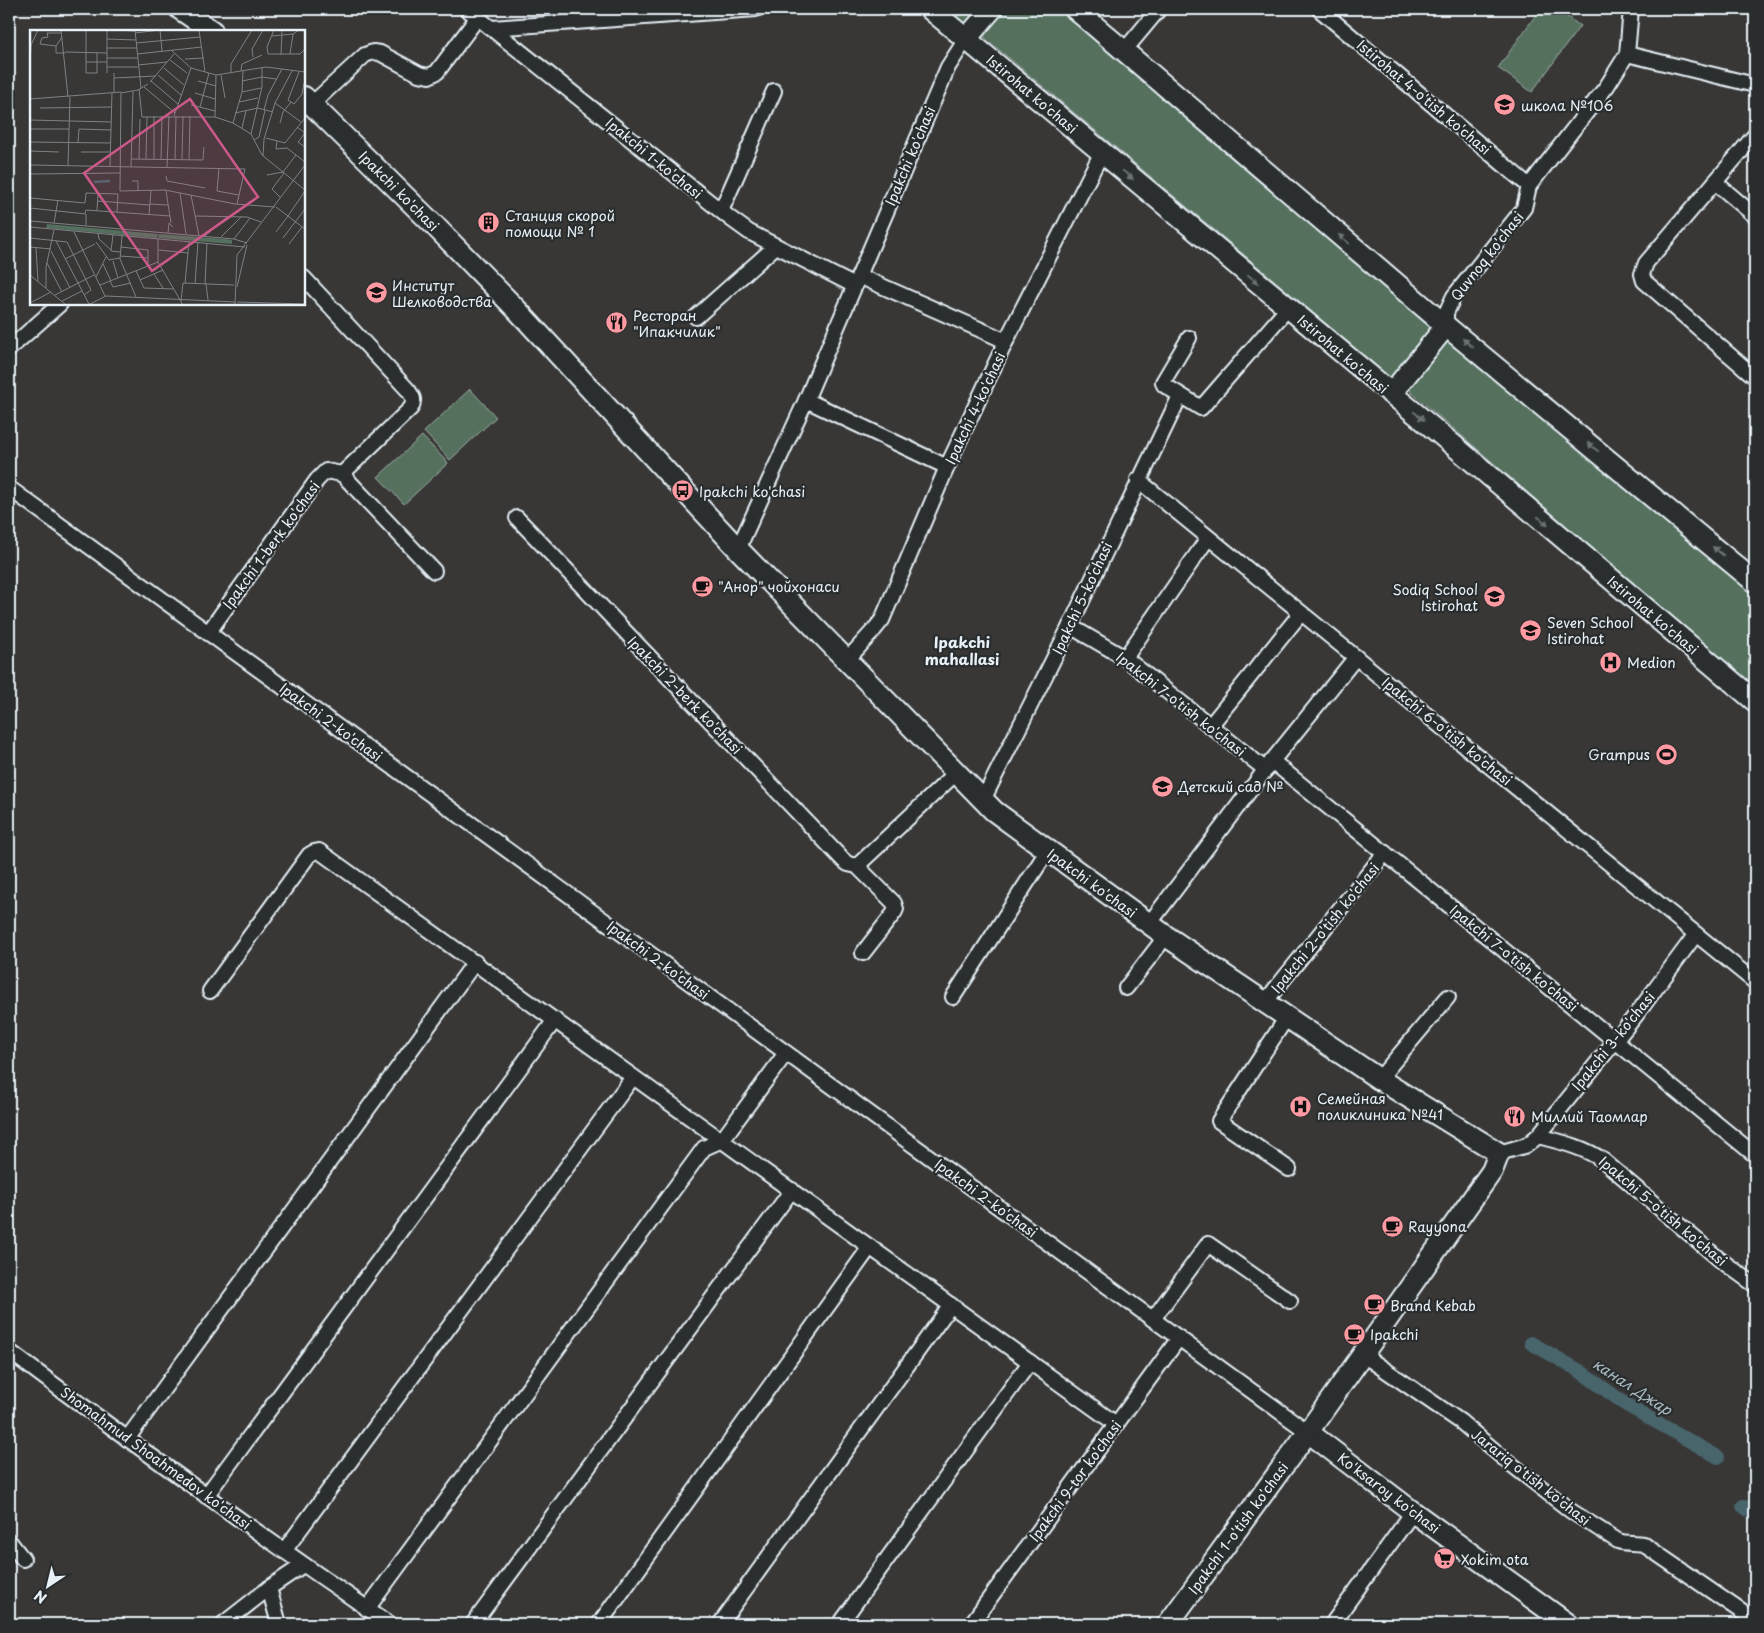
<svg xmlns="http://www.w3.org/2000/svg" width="1764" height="1633" viewBox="0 0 1764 1633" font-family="'Playpen Sans',sans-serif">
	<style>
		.green { fill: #546f5d; stroke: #9eb0aa }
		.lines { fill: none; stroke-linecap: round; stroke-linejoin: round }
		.canal { stroke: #48656c; stroke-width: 14 }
		.street-casing { stroke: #e8f1f8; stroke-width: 18 }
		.secondary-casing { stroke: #e8f1f8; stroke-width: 24 }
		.street { stroke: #2a2d2e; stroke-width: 14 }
		.secondary { stroke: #2a2d2e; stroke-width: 20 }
		.oneway { fill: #6c7275 }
		.labels { text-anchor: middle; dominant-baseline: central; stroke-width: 4.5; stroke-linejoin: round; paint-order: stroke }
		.street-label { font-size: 14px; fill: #e8f1f8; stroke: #2a2d2e }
		.poi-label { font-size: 14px; fill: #e8f1f8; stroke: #2a2d2e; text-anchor: start }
		.neighbourhood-label { font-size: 15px; font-weight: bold; fill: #e8f1f8; stroke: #2a2d2e }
		.water-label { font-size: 15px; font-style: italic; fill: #a8b9c0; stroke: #2a2d2e }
		.inset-river { fill: none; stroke: #48656c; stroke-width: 2.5 }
		.inset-road { fill: none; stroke: #7e8184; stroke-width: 1 }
		.view { fill: #cd598a; fill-opacity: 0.15; stroke: #cd598a; stroke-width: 2.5 }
		.inset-edge { fill: none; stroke: #e8f1f8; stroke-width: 2.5 }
	</style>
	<rect width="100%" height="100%" fill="#383736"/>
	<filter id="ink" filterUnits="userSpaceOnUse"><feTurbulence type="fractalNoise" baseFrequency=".02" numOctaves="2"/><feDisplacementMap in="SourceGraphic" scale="10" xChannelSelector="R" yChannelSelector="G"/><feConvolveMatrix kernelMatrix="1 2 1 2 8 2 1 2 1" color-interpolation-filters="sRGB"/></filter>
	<g filter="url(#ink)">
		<g class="green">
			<polygon points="946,9 988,9 967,26"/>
			<polygon points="1001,9 1062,9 1431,325 1432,327 1393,377 1390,377 985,38 984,31"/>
			<polygon points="1540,9 1557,9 1580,26 1532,92 1498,68"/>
			<polygon points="1446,340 1450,340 1755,593 1755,688 1411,392 1409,386"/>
			<polygon points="470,389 496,417 450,460 424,432"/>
			<polygon points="422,436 448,463 404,504 378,477"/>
		</g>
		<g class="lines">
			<g class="canal">
				<polyline points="1531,1343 1580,1371 1628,1406 1718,1457"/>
				<polyline points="1743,1506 1755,1515"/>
			</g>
			<defs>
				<g id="street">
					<polyline points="467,9 731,219 749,232 855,286"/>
					<polyline points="1319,9 1529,186"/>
					<polyline points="492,28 756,9"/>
					<polyline points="1124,51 1159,9"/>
					<polyline points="1627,54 1755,85"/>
					<polyline points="312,104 365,55 373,52 380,53 419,74 429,76 437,72 478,17"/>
					<polyline points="1755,135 1646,263 1642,274 1644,281 1755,377"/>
					<polyline points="1715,182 1755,216"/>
					<polyline points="721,211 774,91"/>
					<polyline points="859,276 1006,341"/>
					<polyline points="696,317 776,246"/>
					<polyline points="1446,326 1446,313 1454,296 1524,208 1529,186 1607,86 1627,54 1631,9"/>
					<polyline points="1189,338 1163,382 1164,385 1201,408 1288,308"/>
					<polyline points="9,349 60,304"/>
					<polyline points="806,400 947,467"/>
					<polyline points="342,474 434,571"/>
					<polyline points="1138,480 1755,982"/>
					<polyline points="9,488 1308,1432"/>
					<polyline points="517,518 843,860 848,864 857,866 894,903 896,909 894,913 863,953"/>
					<polyline points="738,549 806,400 948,67 966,39"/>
					<polyline points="1070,626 1125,658 1266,770"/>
					<path d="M208,633l109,-153 9,-9 16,3 69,-66c4,-8 2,-11 -3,-18l-104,-112"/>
					<polyline points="1125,658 1208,538"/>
					<polyline points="847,660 874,630 882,620 947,467 1006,341 1102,152"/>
					<polyline points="1210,726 1301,613"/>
					<polyline points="1272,761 1755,1155"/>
					<polyline points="983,800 1070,626 1180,396"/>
					<polyline points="857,866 956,773"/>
					<polyline points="1149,924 1272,761 1356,657"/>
					<polyline points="1126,988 1166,936"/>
					<polyline points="210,991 309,855 314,852 319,851 1116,1424"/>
					<polyline points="953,997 1048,850"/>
					<polyline points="1265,1002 1385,853"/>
					<polyline points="1287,1017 1219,1121 1289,1169"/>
					<polyline points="1379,1079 1448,997"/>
					<path d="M1538,1136c23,6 46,11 66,25l115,98 36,26"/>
					<polyline points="1499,1153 1527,1145 1538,1136 1636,1015 1696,934"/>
					<polyline points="1153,1319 1208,1244 1290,1301"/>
					<path d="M9,1351c125,94 252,185 381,273"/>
					<path d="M1362,1354l99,68 41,35 69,54 47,30c8,3 16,1 25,3l112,77"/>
					<polyline points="127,1439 475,962"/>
					<polyline points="206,1496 555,1020"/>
					<polyline points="9,1541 23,1559"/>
					<polyline points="284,1551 633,1077"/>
					<polyline points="269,1588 279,1624"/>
					<polyline points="367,1609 704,1148 722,1140 786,1053"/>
					<polyline points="223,1624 269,1588 303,1565"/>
					<polyline points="473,1624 792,1190"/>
					<polyline points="599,1624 870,1247"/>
					<polyline points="720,1624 951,1305"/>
					<polyline points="840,1624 1030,1362"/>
					<polyline points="971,1624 1179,1338"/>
					<polyline points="1332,1624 1413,1512"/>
				</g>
				<g id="secondary">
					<polyline points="180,9 212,31"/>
					<polyline points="930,9 1452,444 1755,701"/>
					<polyline points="1075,9 1446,326 1755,582"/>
					<polyline points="966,39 992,9"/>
					<polyline points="304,97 435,226 519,312 738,549 994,811 1166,936 1379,1079 1499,1153"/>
					<polyline points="1391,394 1446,326"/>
					<polyline points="1308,1432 1413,1512 1568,1624"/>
					<polyline points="1168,1624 1308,1432 1492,1171 1499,1153"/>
				</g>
			</defs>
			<use href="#street" class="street-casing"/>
			<use href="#secondary" class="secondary-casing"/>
			<use href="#street" class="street"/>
			<use href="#secondary" class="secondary"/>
		</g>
		<defs><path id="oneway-solid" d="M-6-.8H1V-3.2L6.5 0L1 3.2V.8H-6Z" transform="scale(1.25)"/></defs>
		<g class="oneway">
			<use href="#oneway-solid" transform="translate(1128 175) rotate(40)"/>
			<use href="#oneway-solid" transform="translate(1344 239) rotate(-139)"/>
			<use href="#oneway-solid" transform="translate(1253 279) rotate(40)"/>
			<use href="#oneway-solid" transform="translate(1468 343) rotate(-140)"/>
			<use href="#oneway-solid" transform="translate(1419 416) rotate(39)"/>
			<use href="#oneway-solid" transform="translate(1593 447) rotate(-140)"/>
			<use href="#oneway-solid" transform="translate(1543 521) rotate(40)"/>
			<use href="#oneway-solid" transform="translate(1718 551) rotate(-141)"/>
		</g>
	</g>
	<defs>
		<symbol id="school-disc" viewBox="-11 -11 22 22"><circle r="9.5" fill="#ff9aa2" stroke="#2a2d2e"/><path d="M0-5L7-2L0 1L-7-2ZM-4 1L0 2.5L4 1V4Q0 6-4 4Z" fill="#111"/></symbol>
		<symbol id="building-disc" viewBox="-11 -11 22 22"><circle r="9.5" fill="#ff9aa2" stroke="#2a2d2e"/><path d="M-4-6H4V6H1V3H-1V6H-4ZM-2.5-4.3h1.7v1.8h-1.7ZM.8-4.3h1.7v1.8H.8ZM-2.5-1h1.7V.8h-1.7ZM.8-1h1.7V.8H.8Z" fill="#111"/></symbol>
		<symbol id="university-disc" viewBox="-11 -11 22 22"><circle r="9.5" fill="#ff9aa2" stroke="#2a2d2e"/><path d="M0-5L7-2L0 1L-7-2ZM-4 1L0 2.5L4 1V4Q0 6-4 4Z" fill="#111"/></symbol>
		<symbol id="restaurant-disc" viewBox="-11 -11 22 22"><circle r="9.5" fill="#ff9aa2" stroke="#2a2d2e"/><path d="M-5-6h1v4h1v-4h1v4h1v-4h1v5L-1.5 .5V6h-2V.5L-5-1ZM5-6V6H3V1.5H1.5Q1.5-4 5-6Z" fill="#111"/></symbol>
		<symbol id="bus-disc" viewBox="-11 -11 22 22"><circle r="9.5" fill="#ff9aa2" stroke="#2a2d2e"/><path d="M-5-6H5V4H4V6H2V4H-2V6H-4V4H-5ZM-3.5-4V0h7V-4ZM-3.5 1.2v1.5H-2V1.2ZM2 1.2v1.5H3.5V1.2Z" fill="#111"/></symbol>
		<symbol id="cafe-disc" viewBox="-11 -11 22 22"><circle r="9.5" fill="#ff9aa2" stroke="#2a2d2e"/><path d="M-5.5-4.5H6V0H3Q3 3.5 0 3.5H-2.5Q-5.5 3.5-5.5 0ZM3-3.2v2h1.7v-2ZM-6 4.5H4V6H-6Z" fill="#111"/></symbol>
		<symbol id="hospital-disc" viewBox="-11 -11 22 22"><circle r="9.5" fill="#ff9aa2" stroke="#2a2d2e"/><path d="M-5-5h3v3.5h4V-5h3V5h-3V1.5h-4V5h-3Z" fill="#111"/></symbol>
		<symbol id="stadium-disc" viewBox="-11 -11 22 22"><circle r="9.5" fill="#ff9aa2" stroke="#2a2d2e"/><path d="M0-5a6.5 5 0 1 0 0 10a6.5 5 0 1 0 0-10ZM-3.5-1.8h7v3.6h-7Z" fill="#111"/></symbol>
		<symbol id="supermarket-disc" viewBox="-11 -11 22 22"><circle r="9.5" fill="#ff9aa2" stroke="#2a2d2e"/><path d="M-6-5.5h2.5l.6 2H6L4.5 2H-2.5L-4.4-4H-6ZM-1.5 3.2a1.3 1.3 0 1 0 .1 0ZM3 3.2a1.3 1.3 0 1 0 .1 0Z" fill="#111"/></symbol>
	</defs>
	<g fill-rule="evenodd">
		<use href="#school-disc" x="1492" y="92" width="25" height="25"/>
		<use href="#building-disc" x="476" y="210" width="25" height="25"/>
		<use href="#university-disc" x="364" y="280" width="25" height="25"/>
		<use href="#restaurant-disc" x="604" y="310" width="25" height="25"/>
		<use href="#bus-disc" x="670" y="478" width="25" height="25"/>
		<use href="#cafe-disc" x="690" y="574" width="25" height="25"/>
		<use href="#school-disc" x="1482" y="584" width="25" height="25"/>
		<use href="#school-disc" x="1518" y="618" width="25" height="25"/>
		<use href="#hospital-disc" x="1598" y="650" width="25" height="25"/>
		<use href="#stadium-disc" x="1654" y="742" width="25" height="25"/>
		<use href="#school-disc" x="1150" y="774" width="25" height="25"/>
		<use href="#hospital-disc" x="1288" y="1094" width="25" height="25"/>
		<use href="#restaurant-disc" x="1502" y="1104" width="25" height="25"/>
		<use href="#cafe-disc" x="1380" y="1214" width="25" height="25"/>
		<use href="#cafe-disc" x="1362" y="1292" width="25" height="25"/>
		<use href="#cafe-disc" x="1342" y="1322" width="25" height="25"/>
		<use href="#supermarket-disc" x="1432" y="1546" width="25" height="25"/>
	</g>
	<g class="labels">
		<g class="street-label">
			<text transform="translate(1032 94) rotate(40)">Istirohat ko'chasi</text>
			<text transform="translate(1424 97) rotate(40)">Istirohat 4-o'tish ko'chasi</text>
			<text transform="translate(910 156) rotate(-67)">Ipakchi ko'chasi</text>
			<text transform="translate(654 158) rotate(39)">Ipakchi 1-ko'chasi</text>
			<text transform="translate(399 191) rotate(45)">Ipakchi ko'chasi</text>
			<text transform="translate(1487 256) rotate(-52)">Quvnoq ko'chasi</text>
			<text transform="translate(1343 354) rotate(40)">Istirohat ko'chasi</text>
			<text transform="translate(975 408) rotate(-65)">Ipakchi 4-ko'chasi</text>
			<text transform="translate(271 545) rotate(-54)">Ipakchi 1-berk ko'chasi</text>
			<text transform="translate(1082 598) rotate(-65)">Ipakchi 5-ko'chasi</text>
			<text transform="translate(1653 615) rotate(40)">Istirohat ko'chasi</text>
			<text transform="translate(685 695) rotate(46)">Ipakchi 2-berk ko'chasi</text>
			<text transform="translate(1181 704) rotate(38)">Ipakchi 7-o'tish ko'chasi</text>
			<text transform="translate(331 722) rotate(36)">Ipakchi 2-ko'chasi</text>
			<text transform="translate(1447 731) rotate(39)">Ipakchi 6-o'tish ko'chasi</text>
			<text transform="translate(1092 883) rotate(36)">Ipakchi ko'chasi</text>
			<text transform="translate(1325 928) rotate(-51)">Ipakchi 2-o'tish ko'chasi</text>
			<text transform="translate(1514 958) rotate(39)">Ipakchi 7-o'tish ko'chasi</text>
			<text transform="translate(658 960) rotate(36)">Ipakchi 2-ko'chasi</text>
			<text transform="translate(1613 1041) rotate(-51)">Ipakchi 3-ko'chasi</text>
			<text transform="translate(986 1198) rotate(36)">Ipakchi 2-ko'chasi</text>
			<text transform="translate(1663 1211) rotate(40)">Ipakchi 5-o'tish ko'chasi</text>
			<text transform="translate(156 1458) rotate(36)">Shomahmud Shoahmedov ko'chasi</text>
			<text transform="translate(1531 1477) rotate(38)">Jarariq o'tish ko'chasi</text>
			<text transform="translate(1075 1481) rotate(-54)">Ipakchi 9-tor ko'chasi</text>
			<text transform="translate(1389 1493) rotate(37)">Ko'ksaroy ko'chasi</text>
			<text transform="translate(1238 1528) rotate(-54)">Ipakchi 1-o'tish ko'chasi</text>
		</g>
		<g class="poi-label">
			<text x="1521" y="105">школа №106</text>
			<text x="505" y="215">Станция скорой<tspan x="505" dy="16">помощи № 1</tspan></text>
			<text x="392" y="285">Институт<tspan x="392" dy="16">Шелководства</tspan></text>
			<text x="633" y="315">Ресторан<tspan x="633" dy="16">"Ипакчилик"</tspan></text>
			<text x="699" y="491">Ipakchi ko'chasi</text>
			<text x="718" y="586">"Анор" чойхонаси</text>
			<text x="1478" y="589" text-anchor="end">Sodiq School<tspan x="1478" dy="16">Istirohat</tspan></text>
			<text x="1547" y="622">Seven School<tspan x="1547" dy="16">Istirohat</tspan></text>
			<text x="1627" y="662">Medion</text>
			<text x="1650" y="754" text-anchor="end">Grampus</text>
			<text x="1178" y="786">Детский сад №</text>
			<text x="1317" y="1098">Семейная<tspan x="1317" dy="16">поликлиника №41</tspan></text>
			<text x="1531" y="1116">Миллий Таомлар</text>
			<text x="1408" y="1226">Rayyona</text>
			<text x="1390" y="1305">Brand Kebab</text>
			<text x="1370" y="1334">Ipakchi</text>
			<text x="1461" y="1559">Xokim ota</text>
		</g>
		<g class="neighbourhood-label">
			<text x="962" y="641">Ipakchi<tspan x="962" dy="17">mahallasi</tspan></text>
		</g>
		<g class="water-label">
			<text transform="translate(1633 1386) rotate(33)">канал Джар</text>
		</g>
	</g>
	<g transform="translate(30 30)">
		<rect width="275" height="275" fill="#383736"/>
		<path d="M17,194l111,10 -1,4 -111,-10zM129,204l67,5 6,1v4l-74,-6z" fill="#546f5d"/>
		<path class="inset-river" d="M64,152l16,-1"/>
		<path class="inset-road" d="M31,0l7,67M56,0v43h11v-21M84,0l21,1M105,0l6,58M130,0l2,21M169,0l6,42M244,0l-7,17 1,7h22l3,-20M31,3h-14l1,4 -6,1 -2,6 16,2 6,-9M105,3l25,-3M242,6l21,-2 6,-4M77,9l29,1M106,13l64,-6M26,16v7h9M77,18h30M141,20l20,18 25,7 50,-8 39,5M35,22l42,1M107,24l65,-7M260,24h10l4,-4M251,25l1,-25M223,27l-1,-8 11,-19M77,28h31M155,29l19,-1M140,30l17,13M56,32h21M108,35l29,-3M0,36l1,-21 7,-15M77,37h31M134,38l20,17M211,41l1,-7 20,-9M201,42v-8l21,-34M77,43v-43M84,43v19M128,45l23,20M191,45l4,23M84,48l42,-2M121,51l27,23M168,51l18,5M212,51l20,-4 14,2M120,52l24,-28M114,57l31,26M109,59l3,28h73l18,6 18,11 11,21 43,35M212,62l19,-4M91,63l17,-3 10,-6M165,63l20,6M0,69l91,-7 -1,99M209,72l19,-4M261,72l-3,-2 11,-28M261,72l3,2 8,-10 2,-11M245,73l26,19M161,75l24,6M170,77l9,-34M10,78l71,-1M234,80l4,-15 14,-26M205,83l23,-5 15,4M144,86l17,-48M185,87l1,-42M0,90l81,2M203,93l9,-31 1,-21M250,93l3,-11 8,-10M267,97l8,6 -7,9 7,5M212,98l4,-17M0,99h39M221,104l11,-47v-20M236,108l19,5 20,-25M224,110l5,-3 6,-27M247,111l-1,8 11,-1 18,14M0,112l81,1M48,113l1,-14 32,1M0,121l29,1M51,122h29M233,126l1,-17 11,-36 17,-32M101,129l72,1 1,-13M109,129l1,-40M116,129l1,-42M124,129v-43M131,129l1,-43M145,129l1,-43M152,129l1,-43M159,130l1,-44M0,135l215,4 -8,35M38,135l2,-68M80,136l2,-73M101,137l2,-76M137,137l2,-51M189,138l-2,23 22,4M0,144l90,-1M237,145l16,-3 13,-17M136,146l1,5 38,7M102,151h6v9M90,161l45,-1 70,14 40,3M136,161l5,32M150,163l6,41M161,165l8,41M250,167l-8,-8 12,-16M0,168l55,5 1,-10 32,1M67,171l53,4M120,174l18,1M246,177l29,22M0,178l56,6v11M67,181l1,-17M87,182l1,-18M55,183l1,-3 84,6M119,185l2,-25M165,186l52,1 14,5M258,186l17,-25M0,191l204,18 13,4M24,193l4,-23M0,197l215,20M44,202l31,64M246,202l12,-16M138,203l1,-10 4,4M68,204l1,5 12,11M83,205l-2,16 9,1M92,206l-2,23 16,38M175,206l22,-19M191,207l20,-20M0,208l37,4 24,48 -7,5M253,208l22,-29M128,209v23l25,43M204,209l16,-21M26,211l33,63M66,212l13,18 11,-2M259,214l13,-17M0,217l21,2M91,217l27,3v16M6,218l2,33M129,220l29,3M21,221l19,37M90,226l28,2M35,229l30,-15M83,231l5,17M17,233l15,29M73,234l8,17M106,241l8,17 30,1M124,244l9,14M0,245l36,30M66,247l10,-20M110,250l23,-10M80,251l3,6 18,-4M155,253l4,-41M165,254l3,-42M175,254l2,-41M176,254l2,16M70,255l58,-23M207,257l10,-42M16,258v-21l8,-37M25,265l39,-20M32,271l20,-10M151,271l2,-18 51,2M207,272l68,2M0,273l21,-11M58,275l18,-9 129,6M205,275l2,-50 68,-90"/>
		<path class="view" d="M160,69l68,98 -106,74 -68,-98z"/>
		<rect width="275" height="275" class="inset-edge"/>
	</g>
	<rect width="1764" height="1633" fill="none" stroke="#2a2d2e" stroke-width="30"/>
	<rect x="15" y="15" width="1734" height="1603" fill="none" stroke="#e8f1f8" stroke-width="2" filter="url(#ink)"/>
	<g transform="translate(48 1586) rotate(215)" stroke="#2a2d2e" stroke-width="4" paint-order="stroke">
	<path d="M0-4L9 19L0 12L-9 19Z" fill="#e8f1f8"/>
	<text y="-8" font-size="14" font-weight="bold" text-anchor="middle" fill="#e8f1f8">N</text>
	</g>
</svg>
